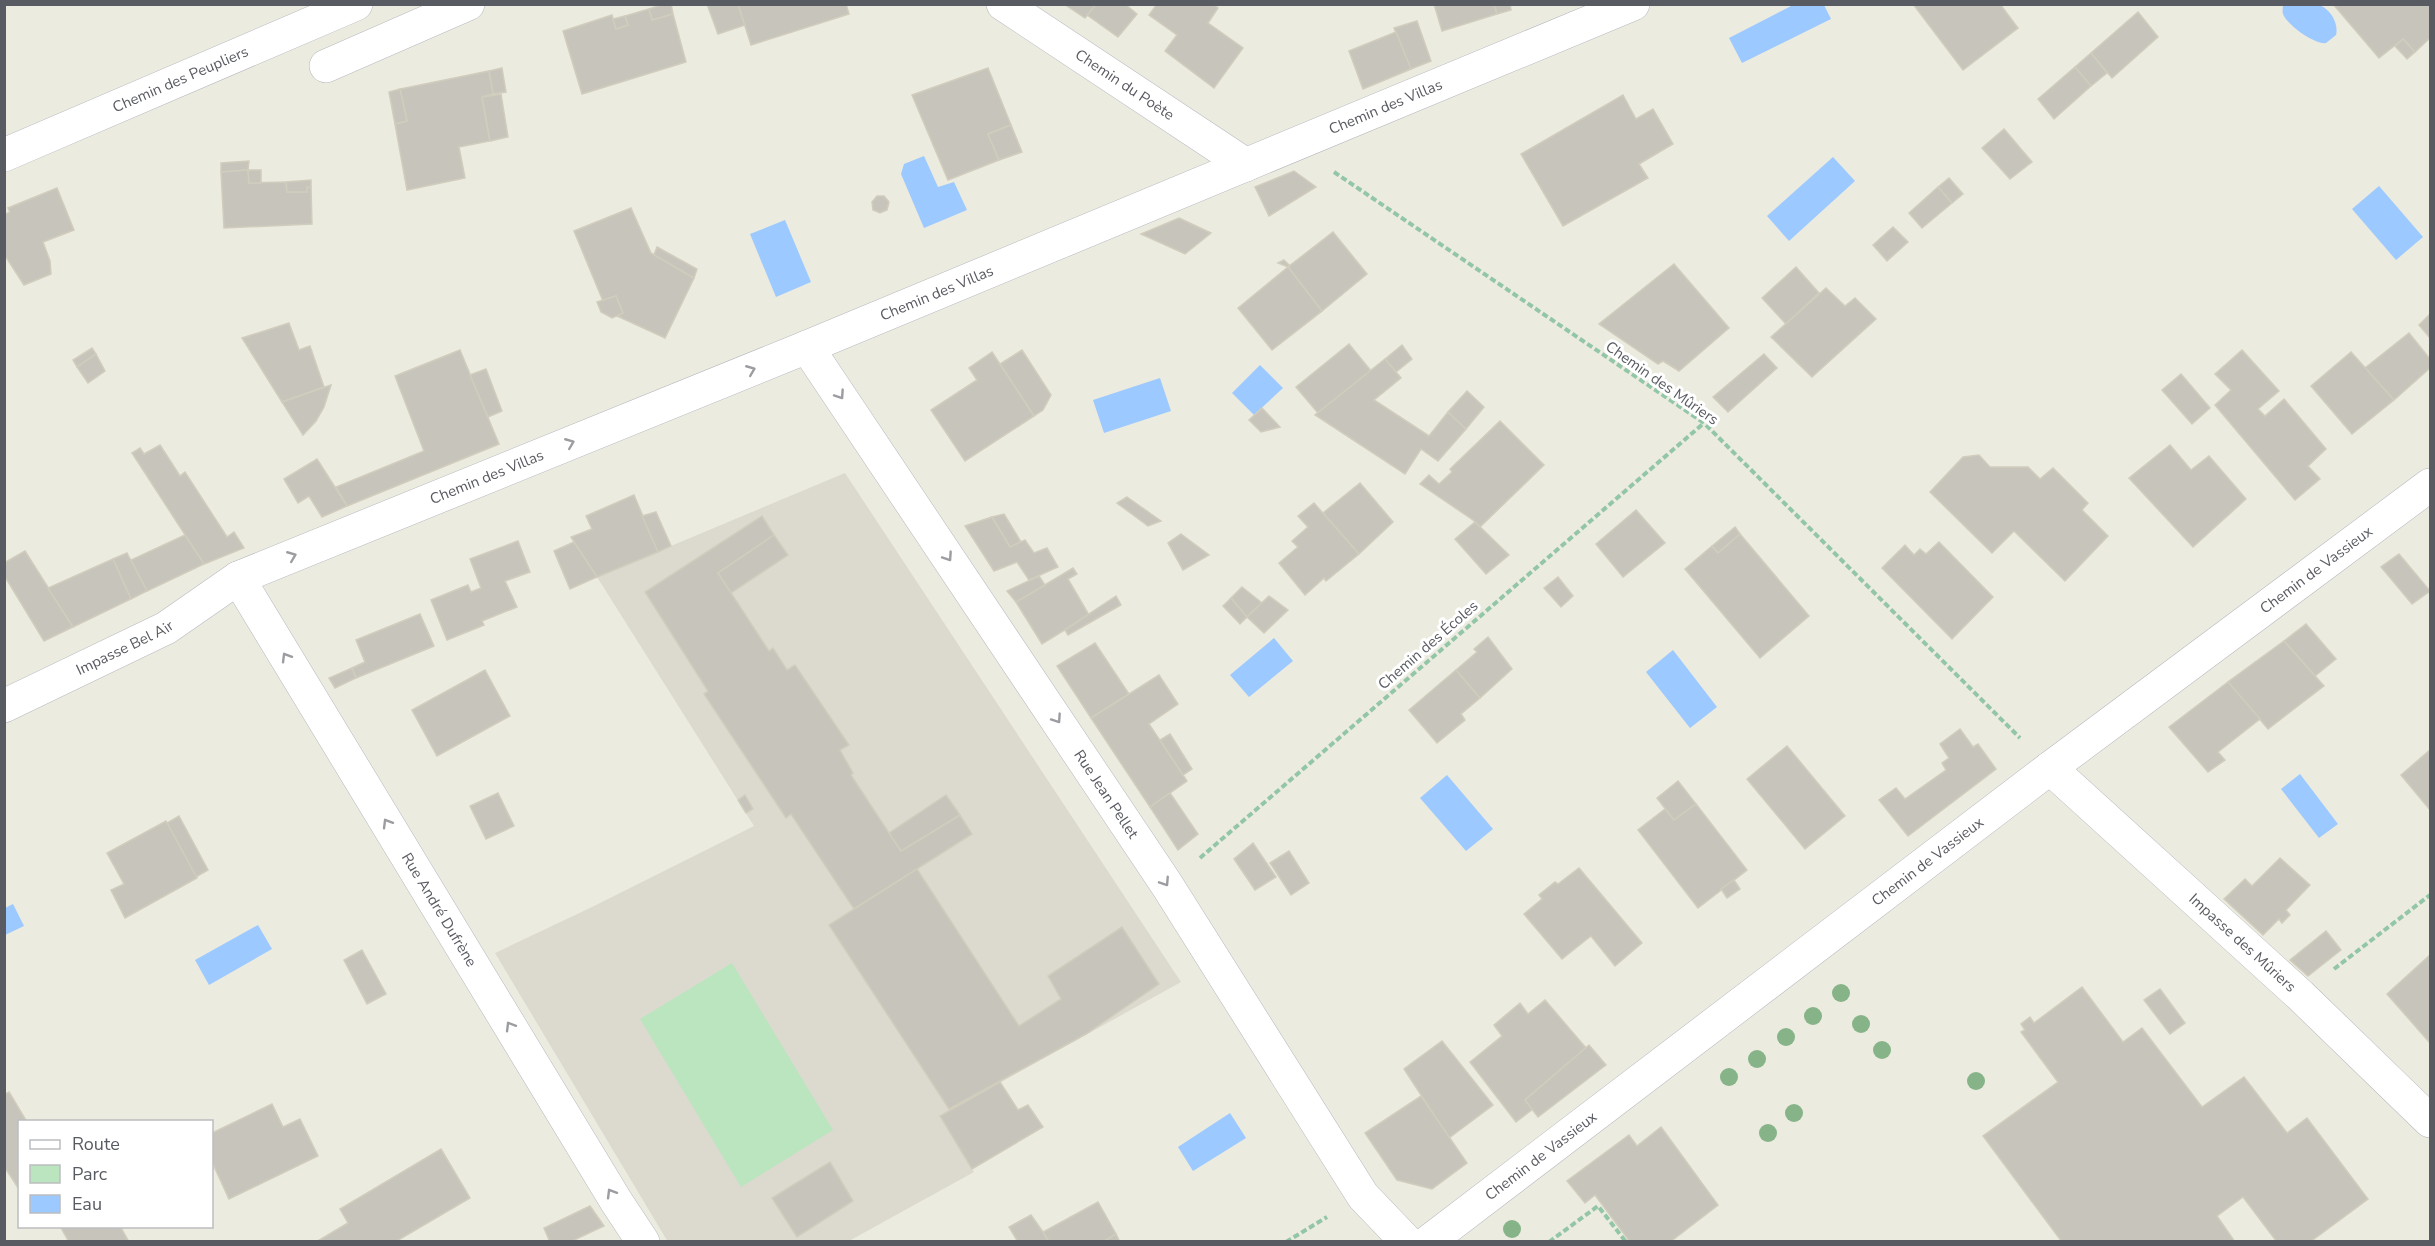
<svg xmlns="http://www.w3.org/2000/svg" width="2435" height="1246" viewBox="0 0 2435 1246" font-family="'Nunito Sans',sans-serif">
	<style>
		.education { fill: #dcdace }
		.green { fill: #bae5be }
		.water { fill: #9cc9ff }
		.building { fill: #c7c4bc; stroke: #d1cdbd; stroke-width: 1.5 }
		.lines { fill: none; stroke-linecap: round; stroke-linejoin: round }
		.minor-casing { stroke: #b7b9bf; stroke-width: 34 }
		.path { stroke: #92c6a7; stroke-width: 4; stroke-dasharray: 6 3; stroke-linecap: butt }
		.minor { stroke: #fff; stroke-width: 33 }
		.tree { fill: #86b387 }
		.oneway { stroke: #9b9da0 }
		.labels { text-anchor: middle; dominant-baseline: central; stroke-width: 6; stroke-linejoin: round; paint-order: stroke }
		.street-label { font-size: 15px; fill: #585b61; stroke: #fff }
	</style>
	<rect width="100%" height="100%" fill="#ecebdf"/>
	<polygon class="education" points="845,473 1181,982 940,1116 974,1172 849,1241 668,1242 495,953 590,908 754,826 597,577"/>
	<polygon class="green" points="732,963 833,1130 741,1187 640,1019"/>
	<g class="water">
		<polygon points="1795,4 1824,5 1831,19 1742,63 1729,38"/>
		<path d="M2283,5c10,-1 25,-3 34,-1 13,4 22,19 19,31l-10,8c-11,2 -39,-18 -43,-29 -1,-2 0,-7 0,-9z"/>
		<polygon points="924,156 938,187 954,182 967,210 924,228 901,174 904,164"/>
		<polygon points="1833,157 1855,181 1789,241 1767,216"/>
		<polygon points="2379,186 2423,237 2396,260 2352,209"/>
		<polygon points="785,220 811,282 776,297 750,234"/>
		<polygon points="1260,365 1283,388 1254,415 1232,393"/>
		<polygon points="1160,378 1171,411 1104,433 1093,400"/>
		<polygon points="1274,638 1293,661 1249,697 1230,675"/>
		<polygon points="1673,650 1717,707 1690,728 1646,672"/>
		<polygon points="2300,774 2338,824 2319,838 2281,789"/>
		<polygon points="1447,775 1493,829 1466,851 1420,798"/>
		<polygon points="13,904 24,926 5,935 5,908"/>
		<polygon points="258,925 272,949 209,985 195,960"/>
		<polygon points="1230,1113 1246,1138 1193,1171 1178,1147"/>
	</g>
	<g class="building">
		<polygon points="665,4 671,4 673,14 652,20 649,9"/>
		<polygon points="707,4 738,4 745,25 718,34"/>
		<polygon points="738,4 846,4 849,14 751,45"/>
		<polygon points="1064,4 1095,4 1096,5 1085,18"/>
		<polygon points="1125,4 1137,14 1118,37 1087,15 1097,4"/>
		<polygon points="1157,4 1213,4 1218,8 1208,23 1243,48 1214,88 1165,51 1177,35 1149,15"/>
		<polygon points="1434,4 1494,4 1497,14 1442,31"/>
		<polygon points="1494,4 1510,4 1511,10 1497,14"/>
		<polygon points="1913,4 2000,4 2018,28 1963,70"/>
		<polygon points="2333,4 2430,4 2430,38 2415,52 2403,39 2379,58"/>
		<polygon points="649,9 652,20 673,14 686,62 582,94 563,31 612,15 616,29 628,25 625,16"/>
		<polygon points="2138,12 2158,37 2112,78 2091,53"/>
		<polygon points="625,16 628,25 616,29 613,19"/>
		<polygon points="1417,21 1431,61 1411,69 1394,28"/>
		<polygon points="1396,32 1411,69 1363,89 1349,51"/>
		<polygon points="2403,39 2415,52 2407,59 2395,46"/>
		<polygon points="2091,53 2107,73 2091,86 2075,67"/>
		<polygon points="2075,67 2091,86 2054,119 2038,99"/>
		<polygon points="502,68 506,92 493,94 489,71"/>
		<polygon points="988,68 1011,125 988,134 999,160 948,180 912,95"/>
		<polygon points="489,71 493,94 482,97 490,141 459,147 465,178 407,190 395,124 407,121 400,89"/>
		<polygon points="400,89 407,121 395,124 389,92"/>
		<polygon points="501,94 508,137 490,141 482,97"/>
		<polygon points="1623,95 1636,119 1653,109 1673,144 1639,164 1648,178 1563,226 1521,154"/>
		<polygon points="1011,125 1022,152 999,160 988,134"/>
		<polygon points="2004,129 2032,162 2010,179 1982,148"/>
		<polygon points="249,161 248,170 221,172 221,163"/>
		<polygon points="248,170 249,183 286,182 287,192 307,192 307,187 311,187 312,224 224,228 221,172"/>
		<polygon points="248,170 261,170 261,183 249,183"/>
		<polygon points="1294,171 1316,187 1269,216 1255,187"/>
		<polygon points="1949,178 1963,194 1952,203 1938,187"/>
		<polygon points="311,180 311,187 307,187 307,192 287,192 286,182"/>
		<polygon points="1938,187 1952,203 1922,228 1909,213"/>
		<polygon points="57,188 74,230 43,242 50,261 51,274 24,285 4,254 4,215 10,212 8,208"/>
		<polygon points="877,196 884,196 889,202 887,210 880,213 873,210 872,202"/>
		<polygon points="631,208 651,253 694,278 665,338 617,316 623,313 616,296 603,301 574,231"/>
		<polygon points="1179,218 1211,233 1185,254 1141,234"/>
		<polygon points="1893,227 1908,242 1887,261 1873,245"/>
		<polygon points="1333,232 1367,274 1322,311 1288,267"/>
		<polygon points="657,247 697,269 694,278 654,255"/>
		<polygon points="1284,260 1290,266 1288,267 1278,263"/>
		<polygon points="1674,264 1729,328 1679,371 1663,361 1658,364 1599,324"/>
		<polygon points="1288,267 1322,311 1272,350 1238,308"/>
		<polygon points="1796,267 1819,293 1786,324 1762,298"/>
		<polygon points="1826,288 1845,306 1855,298 1876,319 1812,377 1771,337"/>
		<polygon points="616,296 623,313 612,318 601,312 597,302"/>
		<polygon points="2430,314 2430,338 2419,325"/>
		<polygon points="289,323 299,350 310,346 324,387 282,402 242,338"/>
		<polygon points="2409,333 2430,359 2430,368 2394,400 2365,368"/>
		<polygon points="1349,344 1371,371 1318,413 1296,387"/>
		<polygon points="1402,345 1412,359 1396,372 1385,359"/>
		<polygon points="92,348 96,354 77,367 73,360"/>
		<polygon points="460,350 499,444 347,506 336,487 424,451 395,376"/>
		<polygon points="1022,350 1051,395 1043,410 1034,416 1000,364"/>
		<polygon points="2242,350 2279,391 2258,409 2265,416 2284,399 2326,449 2308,466 2320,479 2295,500 2215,405 2231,390 2215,374"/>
		<polygon points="992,352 1034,416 965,461 931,410 977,380 969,368"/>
		<polygon points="2351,352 2394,400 2352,434 2311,386"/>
		<polygon points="96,354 105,371 88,383 77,367"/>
		<polygon points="1764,354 1777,368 1728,412 1713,397"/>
		<polygon points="1385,359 1401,378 1374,400 1429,436 1448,412 1466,429 1438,461 1421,449 1405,474 1315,415"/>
		<polygon points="486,369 502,411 488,417 470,375"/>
		<polygon points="2181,374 2210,408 2192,424 2162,390"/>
		<polygon points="331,385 324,407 316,421 303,435 282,402"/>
		<polygon points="1467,391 1484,407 1466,429 1448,412"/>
		<polygon points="1262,408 1280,427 1261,432 1249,420"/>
		<polygon points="1500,421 1544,465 1480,527 1473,520 1420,484 1429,475 1439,484 1452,472 1450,469"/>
		<polygon points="160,445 180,476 185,472 227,537 234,532 244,548 204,564 132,453 140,448 144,454"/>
		<polygon points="2170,445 2191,470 2209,456 2246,499 2193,547 2129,478"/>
		<polygon points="1979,455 1990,467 2028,467 2040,479 2053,468 2088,503 2082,510 2108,536 2065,581 2014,531 1992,553 1930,492 1963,457"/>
		<polygon points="317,459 347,506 322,517 309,496 298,503 284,479"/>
		<polygon points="1360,483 1393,522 1359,554 1323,513"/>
		<polygon points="634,495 658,552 597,577 571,537 592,529 586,516"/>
		<polygon points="1127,497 1161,521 1148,526 1117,503"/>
		<polygon points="1314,503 1359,554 1326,581 1324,578 1305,595 1279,563 1298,547 1292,541 1308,527 1298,516"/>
		<polygon points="1636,510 1665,543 1623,577 1596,544"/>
		<polygon points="656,512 671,546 658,552 642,516"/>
		<polygon points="1004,514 1021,542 1010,547 992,517"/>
		<polygon points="762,516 774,535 718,573 769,651 773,648 787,670 795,665 849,745 840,750 853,773 851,775 889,833 901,851 960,815 972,834 854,909 791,814 786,818 704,694 708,691 645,592"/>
		<polygon points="992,517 1010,547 1025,540 1034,553 1047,548 1058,567 1029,580 1017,562 994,571 965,526"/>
		<polygon points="1475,522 1509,555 1486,574 1455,539"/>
		<polygon points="1735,527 1740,534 1718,553 1712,546"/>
		<polygon points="1181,534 1209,555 1183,570 1168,543"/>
		<polygon points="1740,534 1809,616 1760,658 1685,569 1712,546 1718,553"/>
		<polygon points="185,535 204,564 147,591 131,560"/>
		<polygon points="774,535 788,555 731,593 718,573"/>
		<polygon points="518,541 530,572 505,581 517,607 482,621 484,625 447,640 431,600 468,585 471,592 481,588 470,559"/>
		<polygon points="574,542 597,577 570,589 554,551"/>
		<polygon points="1939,542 1993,597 1952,639 1882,568 1905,545 1914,555 1920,549 1926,554"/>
		<polygon points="25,551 73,627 44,641 4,575 4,563"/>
		<polygon points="127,553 147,591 131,599 113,559"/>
		<polygon points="2399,554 2430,591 2412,604 2381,567"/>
		<polygon points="113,559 131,599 73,627 48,588"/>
		<polygon points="1073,568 1077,574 1068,579 1089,615 1042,644 1016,602"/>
		<polygon points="1039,576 1045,585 1016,602 1007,591"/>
		<polygon points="1558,577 1573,596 1561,607 1544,588"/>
		<polygon points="1242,587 1262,603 1247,617 1231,598"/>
		<polygon points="1116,596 1121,605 1068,635 1065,630"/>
		<polygon points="1269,596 1288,610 1264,633 1247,617"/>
		<polygon points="1231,598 1247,617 1240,624 1223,606"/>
		<polygon points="420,614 434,646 356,678 352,668 365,662 356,640"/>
		<polygon points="2306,624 2336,659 2315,676 2284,641"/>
		<polygon points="1488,637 1512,669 1480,698 1456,670 1477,652 1474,649"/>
		<polygon points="2284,641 2324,686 2268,729 2228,682"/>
		<polygon points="1095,643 1129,694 1091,718 1057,666"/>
		<polygon points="352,668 356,678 335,688 329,678"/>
		<polygon points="485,670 510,716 437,756 412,710"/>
		<polygon points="1456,670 1480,698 1461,714 1465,720 1437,743 1409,710"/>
		<polygon points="1159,675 1178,704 1149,724 1187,781 1150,807 1091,718"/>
		<polygon points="2228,682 2260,719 2218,752 2225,760 2208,772 2169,727"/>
		<polygon points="1960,729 1973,747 1978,744 1996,769 1908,836 1879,800 1896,788 1905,799 1946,770 1942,763 1949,758 1940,744"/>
		<polygon points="1170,734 1192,769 1183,775 1160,740"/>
		<polygon points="1787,746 1845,816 1805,849 1747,779"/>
		<polygon points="2430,750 2430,810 2401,775"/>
		<polygon points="1678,781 1696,804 1674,820 1657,798"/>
		<polygon points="498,793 514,826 486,839 470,806"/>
		<polygon points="1170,793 1198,834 1178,850 1150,807"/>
		<polygon points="745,795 753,809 746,813 738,800"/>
		<polygon points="946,795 960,815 901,851 889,833"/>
		<polygon points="1696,804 1747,870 1698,908 1638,830 1665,809 1674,820"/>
		<polygon points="179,816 208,870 196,877 167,823"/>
		<polygon points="166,821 197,878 125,918 111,890 124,884 107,853"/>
		<polygon points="1253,843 1276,877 1255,890 1234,859"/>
		<polygon points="1289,851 1309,883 1291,895 1270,863"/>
		<polygon points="2280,858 2310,885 2286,910 2290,915 2282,923 2279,919 2263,935 2224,899 2245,879 2252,886"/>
		<polygon points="1579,868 1642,943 1615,966 1591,936 1562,959 1524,914 1542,899 1539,895 1555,882 1558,884"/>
		<polygon points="917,869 1019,1026 1061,999 1048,976 1122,927 1159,984 1086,1034 949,1109 829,925"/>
		<polygon points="1734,880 1740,889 1727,898 1721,889"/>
		<polygon points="2326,931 2341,950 2308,976 2290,960"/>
		<polygon points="362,950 386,994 367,1004 344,960"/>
		<polygon points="2430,955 2430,1043 2387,994"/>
		<polygon points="2082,987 2123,1042 2142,1028 2202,1107 2244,1077 2287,1133 2307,1118 2368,1199 2310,1242 2277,1242 2243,1197 2217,1216 2235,1242 2062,1242 1983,1136 2058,1082 2021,1032 2025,1030 2021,1024 2030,1017 2034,1023"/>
		<polygon points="2160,989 2185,1023 2170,1034 2144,1000"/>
		<polygon points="1545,1000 1586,1048 1525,1100 1533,1109 1516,1122 1470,1062 1502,1036 1494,1025 1520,1003 1528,1014"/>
		<polygon points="1442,1041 1493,1105 1449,1138 1404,1069"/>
		<polygon points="1589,1045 1606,1065 1538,1117 1525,1100"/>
		<polygon points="1000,1082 1018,1110 1028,1105 1043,1127 972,1169 940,1116"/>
		<polygon points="9,1092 27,1122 20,1122 20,1191 4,1166 4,1095"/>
		<polygon points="1421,1096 1467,1163 1432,1189 1397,1180 1365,1133"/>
		<polygon points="272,1104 283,1127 300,1119 318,1156 229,1199 212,1162 212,1133"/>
		<polygon points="1661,1127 1718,1205 1670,1242 1630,1242 1595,1195 1585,1203 1567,1181 1629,1135 1637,1146"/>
		<polygon points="441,1149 470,1198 395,1242 316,1242 348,1223 340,1209"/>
		<polygon points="830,1162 853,1201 797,1237 772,1198"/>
		<polygon points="1098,1202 1116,1234 1103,1242 1049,1242 1043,1232"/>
		<polygon points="590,1206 604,1226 570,1242 550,1242 544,1228"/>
		<polygon points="1031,1215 1043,1232 1049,1242 1018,1242 1009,1227"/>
		<polygon points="60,1226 120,1226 129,1242 69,1242"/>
		<polygon points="1116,1234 1120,1242 1103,1242"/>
	</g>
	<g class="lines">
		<defs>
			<g id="minor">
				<path id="s1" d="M1003,4l243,161"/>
				<polyline points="326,66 468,4"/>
				<path id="s2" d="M4,155l352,-151"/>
				<path id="s3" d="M807,347l360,538 196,311 44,46"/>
				<path id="s4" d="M238,578l378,623 27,41"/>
				<path id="s5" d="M4,706l162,-78 72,-50 569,-231 826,-343"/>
				<path id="s6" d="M2050,768l250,227 130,126"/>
				<path id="s7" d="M1428,1242l622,-474 380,-283"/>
			</g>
		</defs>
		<use href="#minor" class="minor-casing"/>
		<g class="path">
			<polyline points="1334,172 1704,423 2020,738"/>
			<polyline points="1200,858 1704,423"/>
			<polyline points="2334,969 2430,895"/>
			<polyline points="1286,1242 1327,1217"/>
			<polyline points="1549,1242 1598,1206 1626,1242"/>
		</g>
		<use href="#minor" class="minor"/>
	</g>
	<g class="tree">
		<circle cx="1841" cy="993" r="9"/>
		<circle cx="1813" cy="1016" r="9"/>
		<circle cx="1861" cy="1024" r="9"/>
		<circle cx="1786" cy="1037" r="9"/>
		<circle cx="1882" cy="1050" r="9"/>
		<circle cx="1757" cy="1059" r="9"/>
		<circle cx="1729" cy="1077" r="9"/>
		<circle cx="1976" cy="1081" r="9"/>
		<circle cx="1794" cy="1113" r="9"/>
		<circle cx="1768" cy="1133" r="9"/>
		<circle cx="1512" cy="1229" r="9"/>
	</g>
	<defs><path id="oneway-chevron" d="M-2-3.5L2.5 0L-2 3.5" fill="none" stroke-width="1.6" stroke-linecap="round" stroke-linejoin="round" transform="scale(1.5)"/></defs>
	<g class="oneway">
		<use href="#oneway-chevron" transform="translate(751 370) rotate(-22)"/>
		<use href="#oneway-chevron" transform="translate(840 395) rotate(56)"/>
		<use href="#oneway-chevron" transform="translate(570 443) rotate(-22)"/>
		<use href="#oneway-chevron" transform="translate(292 556) rotate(-22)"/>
		<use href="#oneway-chevron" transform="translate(948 557) rotate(56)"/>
		<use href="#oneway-chevron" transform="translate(286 657) rotate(-121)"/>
		<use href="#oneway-chevron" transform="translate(1057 719) rotate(56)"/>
		<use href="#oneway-chevron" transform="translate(387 823) rotate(-121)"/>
		<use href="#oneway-chevron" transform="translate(1165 882) rotate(57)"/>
		<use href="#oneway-chevron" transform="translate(510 1026) rotate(-121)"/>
		<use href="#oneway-chevron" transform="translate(611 1193) rotate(-121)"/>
	</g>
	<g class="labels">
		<g class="street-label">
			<text stroke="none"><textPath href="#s2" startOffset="192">Chemin des Peupliers</textPath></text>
			<text stroke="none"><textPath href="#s1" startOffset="146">Chemin du Poète</textPath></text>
			<text stroke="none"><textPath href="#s5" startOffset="1508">Chemin des Villas</textPath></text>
			<text stroke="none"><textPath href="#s5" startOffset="1022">Chemin des Villas</textPath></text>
			<text transform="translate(1662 383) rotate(35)">Chemin des Mûriers</text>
			<text stroke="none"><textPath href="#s5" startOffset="536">Chemin des Villas</textPath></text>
			<text stroke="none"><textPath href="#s7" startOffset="1114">Chemin de Vassieux</textPath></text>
			<text transform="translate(1428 645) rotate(-41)">Chemin des Écoles</text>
			<text stroke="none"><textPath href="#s5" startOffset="134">Impasse Bel Air</textPath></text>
			<text stroke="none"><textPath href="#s3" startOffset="538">Rue Jean Pellet</textPath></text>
			<text stroke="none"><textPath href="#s7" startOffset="628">Chemin de Vassieux</textPath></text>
			<text stroke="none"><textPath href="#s4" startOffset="388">Rue André Dufrène</textPath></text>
			<text stroke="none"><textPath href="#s6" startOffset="260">Impasse des Mûriers</textPath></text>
			<text stroke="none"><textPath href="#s7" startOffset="142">Chemin de Vassieux</textPath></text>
		</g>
	</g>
	<rect width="2435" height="1246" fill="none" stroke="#585b61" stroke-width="12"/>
	<rect x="18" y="1120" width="195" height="108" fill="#ffffff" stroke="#bcbdc0" stroke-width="1.5"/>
	<rect x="30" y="1140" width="30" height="9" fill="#ffffff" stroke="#bcbdc0" stroke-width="1.5"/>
	<text x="72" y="1150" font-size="18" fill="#585b61">Route</text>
	<rect x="30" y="1165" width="30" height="18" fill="#bae5be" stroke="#bcbdc0" stroke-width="1.5"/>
	<text x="72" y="1180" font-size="18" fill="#585b61">Parc</text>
	<rect x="30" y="1195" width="30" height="18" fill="#9cc9ff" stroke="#bcbdc0" stroke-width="1.5"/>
	<text x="72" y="1210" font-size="18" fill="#585b61">Eau</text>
</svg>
